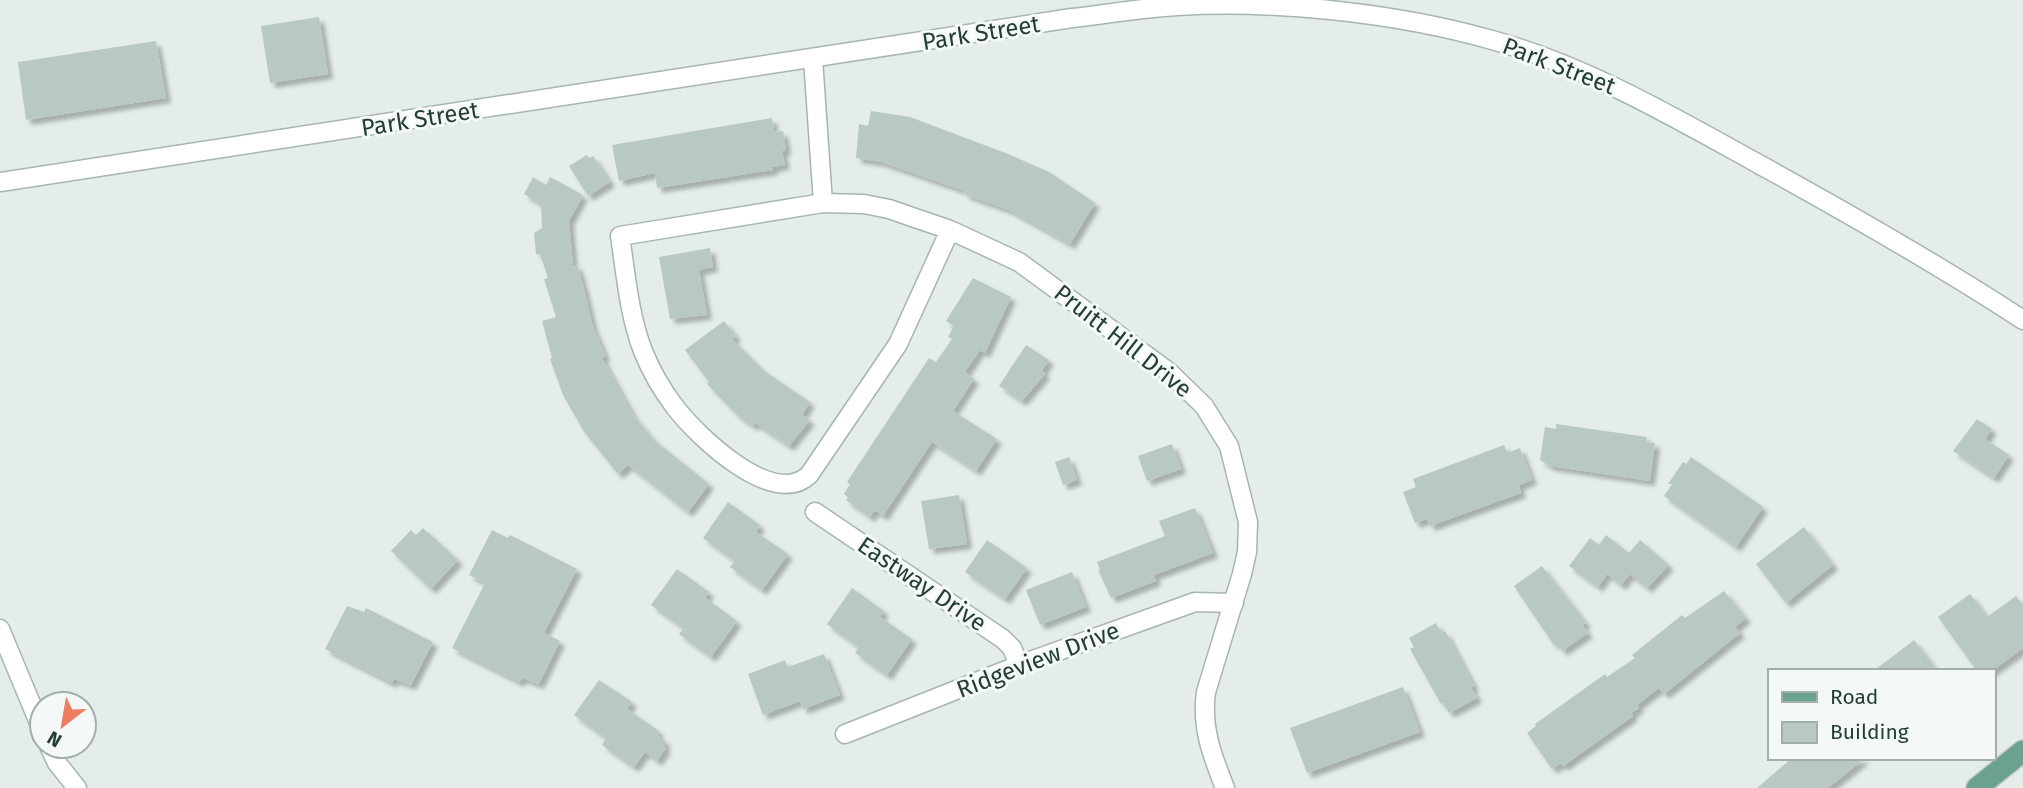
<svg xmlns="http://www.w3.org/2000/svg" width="2023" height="788" viewBox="0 0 2023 788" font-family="'Fira Sans',sans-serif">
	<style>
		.building { fill: #b9c8c1; filter: url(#shadow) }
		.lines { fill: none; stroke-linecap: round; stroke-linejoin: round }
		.minor-casing { stroke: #a7b5af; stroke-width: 21 }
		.major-casing { stroke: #c2c9c7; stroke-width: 24 }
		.minor { stroke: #fff; stroke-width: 18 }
		.major { stroke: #6aa190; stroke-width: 21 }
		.labels { text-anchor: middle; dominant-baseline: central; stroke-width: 6; stroke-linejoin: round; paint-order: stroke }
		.street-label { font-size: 24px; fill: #243e36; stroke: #f4f9f7 }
	</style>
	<defs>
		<filter id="shadow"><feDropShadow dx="5" dy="5" stdDeviation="2" flood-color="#0004"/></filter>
	</defs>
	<rect width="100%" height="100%" fill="#e4ede8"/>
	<g class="building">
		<polygon points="319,17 328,74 270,83 261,26"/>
		<polygon points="156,41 166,98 26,120 18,62"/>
		<polygon points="871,111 910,117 1008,154 1049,172 1095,203 1070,244 1009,210 964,194 965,191 881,162 856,158 859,124 868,126"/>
		<polygon points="772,118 774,132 783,131 786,150 782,151 785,165 773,167 773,170 657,188 655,173 619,181 612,145"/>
		<polygon points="587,155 589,158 593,156 610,182 588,196 569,166"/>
		<polygon points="533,177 546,185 550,177 583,195 569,221 573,266 577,265 584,289 593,327 605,356 602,358 633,415 654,440 709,484 688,512 628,465 618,474 583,430 563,395 550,359 552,358 542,321 556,317 544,279 548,278 540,254 536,254 534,233 542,228 541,204 524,194"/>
		<polygon points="710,248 713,267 699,270 707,315 670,319 659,257"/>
		<polygon points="973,278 1011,297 985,353 980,350 965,372 974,379 953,411 997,439 976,471 932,442 883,516 875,510 870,517 846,500 848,497 844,494 850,484 847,482 929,358 936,362 952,339 948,337 954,326 946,321"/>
		<polygon points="724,321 736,336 732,339 763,370 810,402 802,415 810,420 789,446 755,423 753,426 738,416 707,384 709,382 685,350"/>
		<polygon points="1026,345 1049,360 1042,370 1045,374 1022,401 999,386"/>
		<polygon points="1977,419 1992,429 1985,439 2009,455 1994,478 1953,451"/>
		<polygon points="1556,424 1647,437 1646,442 1655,443 1650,481 1550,466 1540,460 1545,427 1556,429"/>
		<polygon points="1172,444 1181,469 1147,481 1138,456"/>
		<polygon points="1504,445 1507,453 1520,448 1532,480 1519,485 1521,493 1430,526 1427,519 1415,523 1403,492 1416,487 1413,479"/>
		<polygon points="1069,457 1077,480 1063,485 1055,462"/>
		<polygon points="1691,457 1763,507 1736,547 1664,496 1672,484 1668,484 1683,462 1686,464"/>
		<polygon points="959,495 967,544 929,549 921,501"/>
		<polygon points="728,502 760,525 756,532 788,554 762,590 730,567 735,561 703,538"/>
		<polygon points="1195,508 1213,553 1154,575 1156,581 1111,598 1098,570 1100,570 1097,562 1165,536 1159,521"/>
		<polygon points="1804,527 1833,565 1786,603 1756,564"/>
		<polygon points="423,528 458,560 431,589 391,551 411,530 416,535"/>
		<polygon points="492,530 508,538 510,535 577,569 544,633 560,641 539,684 522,678 519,682 452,648 485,583 469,575"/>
		<polygon points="1606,535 1629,553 1640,540 1669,565 1647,588 1630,574 1621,585 1607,574 1598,587 1569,566 1590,538 1599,545"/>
		<polygon points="987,540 1027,568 1005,599 965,572"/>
		<polygon points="1542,566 1586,623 1582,625 1588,633 1562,651 1557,643 1554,645 1514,586"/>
		<polygon points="677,569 709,592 705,598 737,621 711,657 679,634 684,628 651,605"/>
		<polygon points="1072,572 1086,607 1040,625 1026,590"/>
		<polygon points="852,588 884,611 880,617 912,639 887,675 855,653 859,647 827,624"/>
		<polygon points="1724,591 1746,618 1735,627 1740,633 1664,694 1659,688 1637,705 1639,708 1631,713 1633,716 1563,766 1561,763 1552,769 1527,733 1536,726 1535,724 1605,674 1607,677 1635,658 1632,655 1682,615 1685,618"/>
		<polygon points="1970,594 1987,617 2016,596 2023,605 2023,648 1992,671 1977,671 1938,617"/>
		<polygon points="347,606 364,612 366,608 433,642 411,685 394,679 392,683 325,649"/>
		<polygon points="1436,623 1441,633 1445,631 1474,686 1471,687 1477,698 1449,713 1443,703 1441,704 1410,649 1414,647 1409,638"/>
		<polygon points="1914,640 1937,671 1873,671 1896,654"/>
		<polygon points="824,654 840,695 803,709 800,701 763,715 748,674 785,660 788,667"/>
		<polygon points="599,680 632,702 627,709 659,731 657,735 666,742 663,746 666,748 657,761 645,752 634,767 602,745 606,738 574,715"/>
		<polygon points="1403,687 1420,732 1307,773 1290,728"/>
		<polygon points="1792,758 1865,758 1828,788 1757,788"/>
	</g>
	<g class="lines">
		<defs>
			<g id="minor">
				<polyline points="813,59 823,203"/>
				<path d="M0,182l1072,-164c35,-4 70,-10 105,-12 98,-6 220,7 315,34 94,26 178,75 263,122 91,50 181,101 268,158"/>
				<path d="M950,230l-52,114 -89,131c-36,34 -112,-39 -134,-68 -13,-17 -24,-36 -32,-56 -14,-36 -17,-76 -23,-115l203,-33 41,1 25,5 61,21 69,32 150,110 35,34 25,40 19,76 -1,30 -5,22 -36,118c-5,36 6,63 19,96"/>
				<polyline points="815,512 1003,639 1012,648 1019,665"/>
				<polyline points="0,629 42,730"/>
				<polyline points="845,734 1019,665 1195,602 1234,603"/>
				<polyline points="49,746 57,763 77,788"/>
			</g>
			<polyline id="major" points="1977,788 2023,751"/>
		</defs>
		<use href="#minor" class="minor-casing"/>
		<use href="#major" class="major-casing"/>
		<use href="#minor" class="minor"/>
		<use href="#major" class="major"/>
	</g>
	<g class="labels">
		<g class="street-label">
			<text transform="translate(981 33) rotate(-9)">Park Street</text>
			<text transform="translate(1559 66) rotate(21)">Park Street</text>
			<text transform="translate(420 119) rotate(-9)">Park Street</text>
			<text transform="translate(1123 341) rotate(38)">Pruitt Hill Drive</text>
			<text transform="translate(922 584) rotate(34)">Eastway Drive</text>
			<text transform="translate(1038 660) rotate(-21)">Ridgeview Drive</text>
		</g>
	</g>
	<rect x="1768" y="669" width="228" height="91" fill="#f4f9f7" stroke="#a1aeaa" stroke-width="2"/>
	<rect x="1782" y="692" width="35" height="10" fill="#6aa190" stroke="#a1aeaa" stroke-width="2"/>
	<text x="1830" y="704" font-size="21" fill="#243e36">Road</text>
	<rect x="1782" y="722" width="35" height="21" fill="#b9c8c1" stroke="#a1aeaa" stroke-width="2"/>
	<text x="1830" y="739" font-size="21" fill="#243e36">Building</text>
	<g transform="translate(63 725) rotate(211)"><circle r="33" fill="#f4f9f7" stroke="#a1aeaa" stroke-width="2"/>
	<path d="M0-5L12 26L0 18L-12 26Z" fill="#ee7d61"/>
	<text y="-10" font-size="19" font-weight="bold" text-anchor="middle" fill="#243e36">N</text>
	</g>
</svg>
